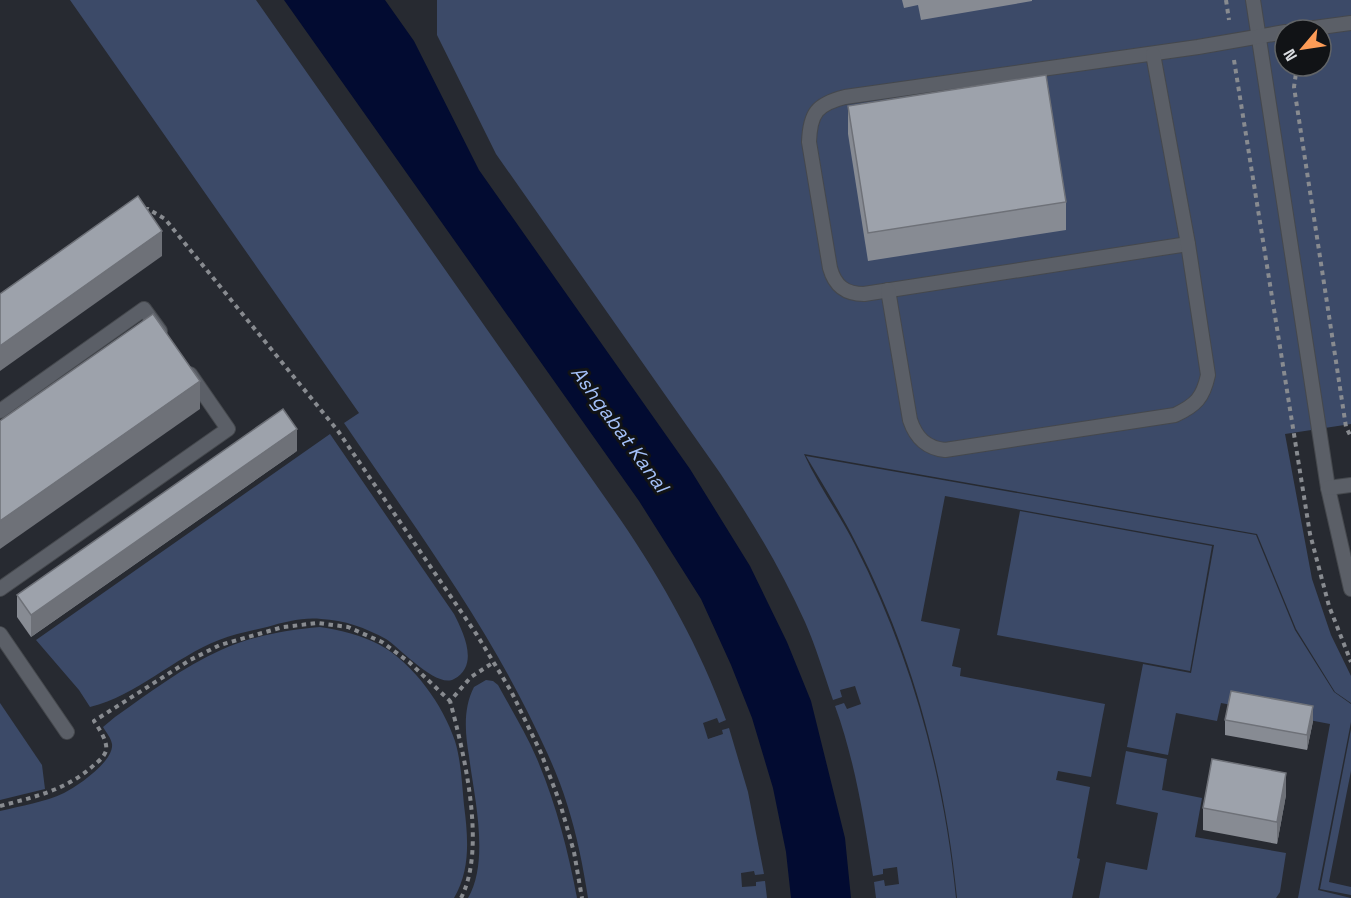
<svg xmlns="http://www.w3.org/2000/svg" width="1351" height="898" viewBox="0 0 1351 898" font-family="'Space Grotesk',sans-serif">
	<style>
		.green { fill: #3c4a68; fill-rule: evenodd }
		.water { fill: #020b31 }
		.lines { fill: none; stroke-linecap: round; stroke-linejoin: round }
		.service-casing { stroke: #45484d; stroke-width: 16 }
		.path { stroke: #888b90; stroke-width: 4; stroke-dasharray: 4.5 4.5; stroke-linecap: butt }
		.service { stroke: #5b5f67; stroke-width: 14 }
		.wall { fill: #878b93 }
		.shaded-wall { fill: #6e7178 }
		.building { fill: #9da2ab; stroke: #6e7178; stroke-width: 1.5 }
		.labels { text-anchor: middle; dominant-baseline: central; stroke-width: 6; stroke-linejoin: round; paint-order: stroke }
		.water-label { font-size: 20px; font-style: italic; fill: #a4c0f8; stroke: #111316 }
	</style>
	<rect width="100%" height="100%" fill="#272a31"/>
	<g class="green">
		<path d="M70,0h186l364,519c43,63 80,129 106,201l-7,3 -2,-5 -14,5 5,16 15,-5 -1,-4 7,-2 19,64 16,82 -9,1 -1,-4 -13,2 1,14 14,-1v-4l9,-1 2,17h-179c-5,-32 -11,-63 -21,-94 -8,-27 -21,-54 -33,-79 -52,-108 -123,-203 -190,-302l15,-10z"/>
		<path d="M437,0h914v424l-66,10 27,145 19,56 20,41v27l-16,-11 -39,-63 -39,-95 -453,-80c14,31 36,61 51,91 56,110 89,230 101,353h-80l-2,-16 10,-2 1,6 14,-2 -2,-17 -14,2v5l-10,2c-9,-58 -18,-115 -38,-170l9,-3 3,6 14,-5 -6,-18 -15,4 2,7 -9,3c-9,-26 -17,-53 -28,-78 -24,-53 -53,-101 -85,-149l-224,-319 -59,-119zM1285,30h36v36h-36z"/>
		<path d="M330,434l124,180c9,18 26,51 0,65 -17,10 -54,-31 -68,-40 -20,-11 -42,-19 -65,-20 -17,-2 -37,3 -54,8 -16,4 -33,7 -48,13 -46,18 -81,55 -129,67l-11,-17 -43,-50z"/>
		<path d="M806,456l450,79 39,95 39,62 17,12v18l-33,168 33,8h-53l32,-174 -109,-21 -4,18 -41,-8 -8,42 -41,-8 16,-83 48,9 23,-128 -269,-49 -24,125 39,8 -8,37 9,2 -1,8 145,28 -14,73 -33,-6 -2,9 34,7 -13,71 3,1 -8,39h-115c-12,-122 -44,-245 -101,-355 -15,-30 -33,-58 -50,-87z"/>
		<polygon points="1020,511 1212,546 1190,671 997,635"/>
		<path d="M320,627c21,3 41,8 60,18 34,19 63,60 75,96 6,20 7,43 9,64 4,32 7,64 -10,93h-454v-87c21,-5 45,-9 64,-18 14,-7 50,-32 48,-49 -1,-6 -6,-12 -9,-17l12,-10c34,-24 68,-50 106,-67 31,-14 65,-20 99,-23z"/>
		<path d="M486,680l7,1 5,4c13,24 28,48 39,74 19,45 31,91 40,139h-109c22,-38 6,-101 1,-142 -4,-23 -6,-48 5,-69z"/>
		<polygon points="0,703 42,765 45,789 0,800"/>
		<polygon points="1351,729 1351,771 1329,882 1351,887 1351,895 1320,889"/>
		<polygon points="1126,751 1167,759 1162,790 1202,798 1195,837 1286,853 1280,892 1276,898 1099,898 1106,862 1147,870 1158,813 1116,804"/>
	</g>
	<polygon class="water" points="284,0 385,0 414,41 479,170 690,469 750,566 787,642 811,701 845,838 851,898 791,898 786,852 773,788 752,718 731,665 701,599 639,501"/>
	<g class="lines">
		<defs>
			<g id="service">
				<polyline points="1253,0 1328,488 1351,589"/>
				<polyline points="1299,30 1351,23"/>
				<path d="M1188,244l-324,50c-19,0 -29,-8 -34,-26l-21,-126c1,-29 8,-38 36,-45l353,-50 87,-15"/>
				<path d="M888,290l22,130c6,18 16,28 35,30l230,-35c21,-10 28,-17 33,-40l-20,-131 -35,-190"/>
				<polyline points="0,411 144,309 160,331"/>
				<polyline points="1328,488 1351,485"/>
				<polyline points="0,589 228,429 190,374"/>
				<polyline points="0,634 67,732"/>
			</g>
		</defs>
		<use href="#service" class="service-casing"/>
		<g class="path">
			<polyline points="1226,0 1229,20"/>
			<polyline points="1234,60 1310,534 1329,606 1351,662"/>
			<polyline points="1297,66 1294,87 1346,427 1351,437"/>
			<polyline points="144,209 148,209 165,219 338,431 477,635 511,691 541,753 560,803 574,852 582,898"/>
			<path d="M0,806c34,-9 67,-16 94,-41 4,-3 10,-8 12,-14 2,-10 -7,-22 -12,-30l96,-61 30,-15 63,-18 35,-4 30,4 34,15 27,20 41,39"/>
			<path d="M461,898c26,-50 3,-145 -11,-197l21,-24 23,-15"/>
		</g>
		<use href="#service" class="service"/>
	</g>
	<g class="wall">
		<polygon points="902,0 1032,0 1032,1 921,20 918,5 904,8"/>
		<polygon points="848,106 1066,202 1066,230 868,261 848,134"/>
		<polygon points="297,451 31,637 17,617 17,595"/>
		<polygon points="1225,720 1313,721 1307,750 1225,735"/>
		<polygon points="1286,795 1277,844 1203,830 1203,808"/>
	</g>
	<g class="shaded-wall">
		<polygon points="162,231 162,256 0,371 0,346"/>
		<polygon points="200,381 200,409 0,549 0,521"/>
		<polygon points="297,429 297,451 31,637 31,615"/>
		<polygon points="1313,706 1313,721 1307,750 1307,735"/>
		<polygon points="1286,773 1286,795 1277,844 1277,822"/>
	</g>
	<g class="building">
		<polygon points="1046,75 1066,202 868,233 848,106"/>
		<polygon points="138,196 162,231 0,346 0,294"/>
		<polygon points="153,314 200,381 0,521 0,421"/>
		<polygon points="283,409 297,429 31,615 17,595"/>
		<polygon points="1231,691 1313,706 1307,735 1225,720"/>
		<polygon points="1212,759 1286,773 1277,822 1203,808"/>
	</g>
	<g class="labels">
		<g class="water-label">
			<text transform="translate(620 429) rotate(54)">Ashgabat Kanal</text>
		</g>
	</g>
	<g transform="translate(1303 48) rotate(241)"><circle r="28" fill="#111316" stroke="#616467" stroke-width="1.5"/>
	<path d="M0-4.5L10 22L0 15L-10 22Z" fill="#fd9c57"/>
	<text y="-9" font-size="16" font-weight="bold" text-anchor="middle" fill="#dadde1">N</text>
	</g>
</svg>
